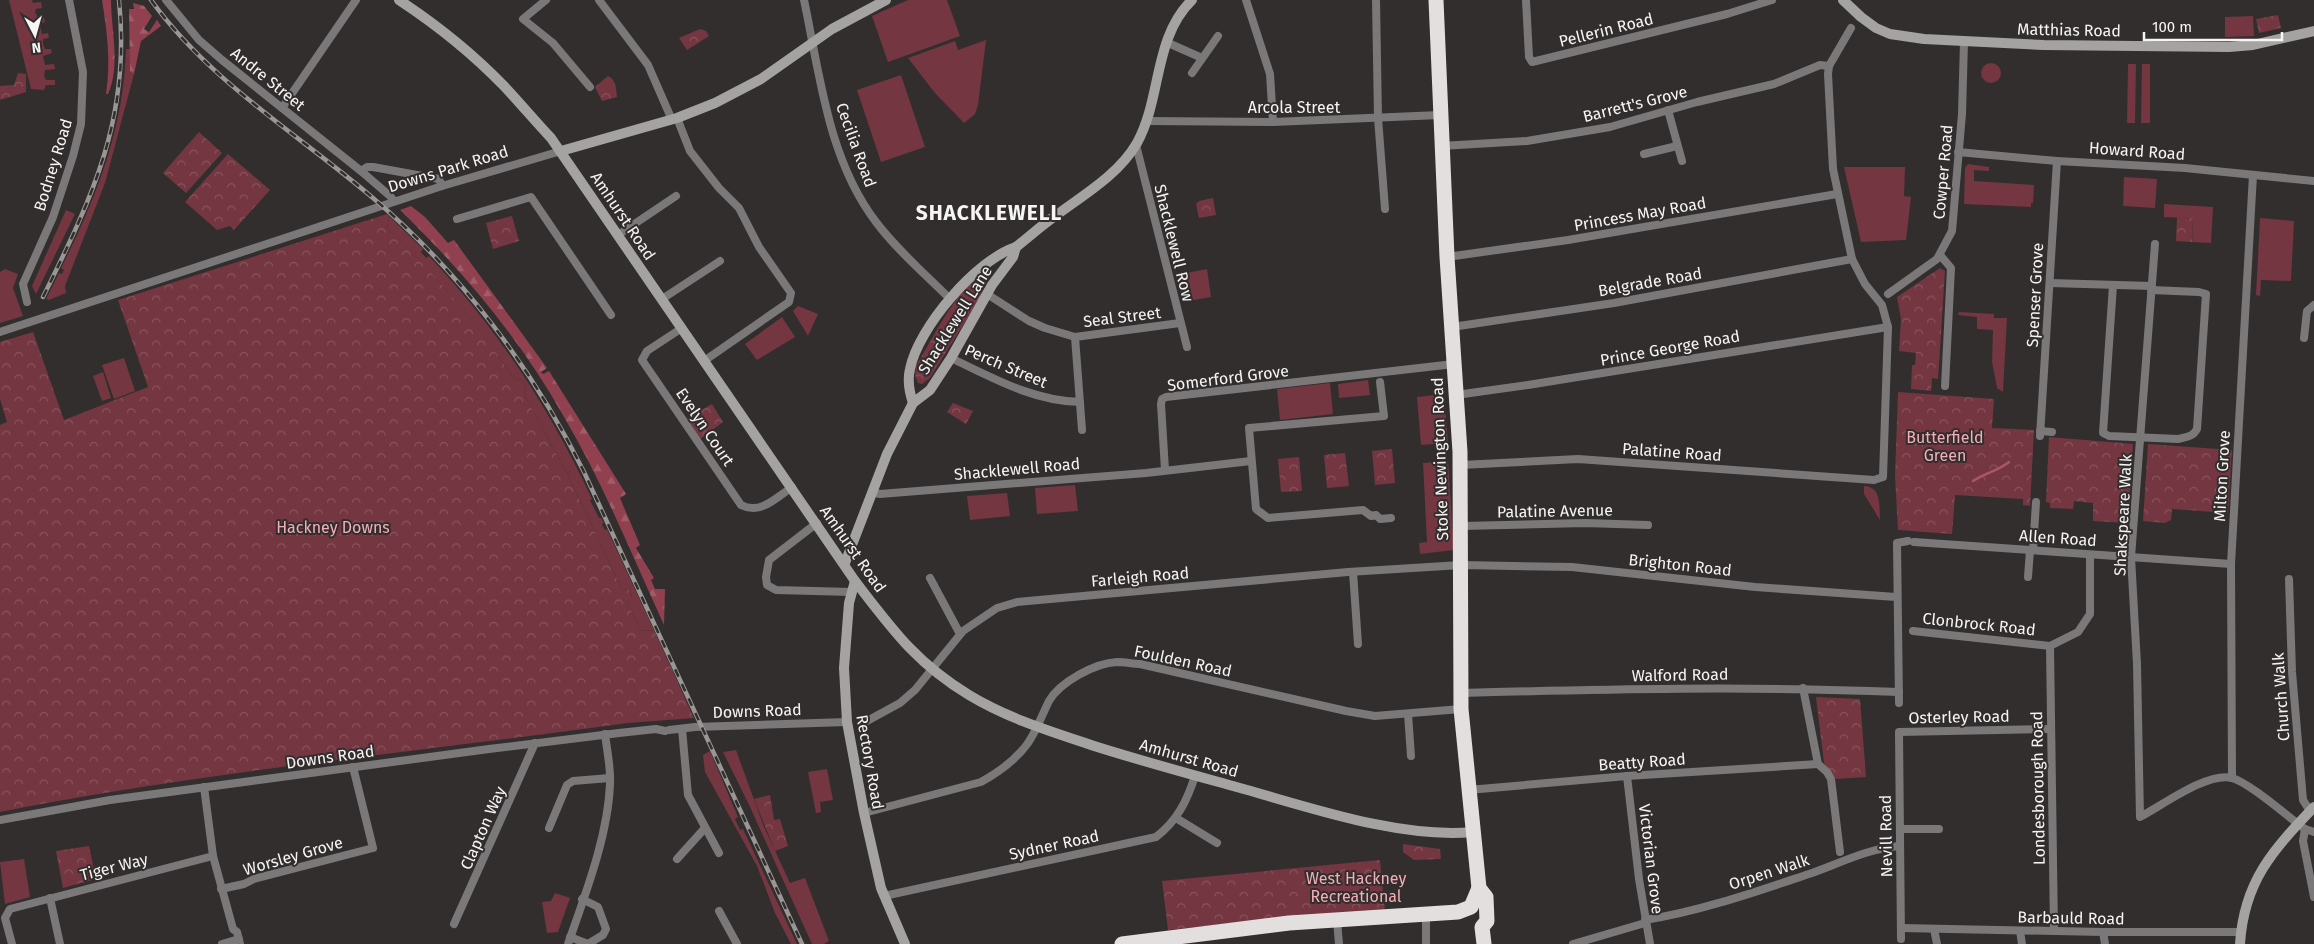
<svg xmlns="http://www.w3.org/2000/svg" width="2314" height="944" viewBox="0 0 2314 944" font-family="'Fira Sans',sans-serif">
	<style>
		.green { fill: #743641 }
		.forest { fill: url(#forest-firs) }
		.park { fill: url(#park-crowns) }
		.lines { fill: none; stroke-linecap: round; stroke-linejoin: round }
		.stream { stroke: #aa5765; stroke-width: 2.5 }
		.street { stroke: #7a7879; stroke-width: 8 }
		.secondary { stroke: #a5a2a2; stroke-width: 10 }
		.highway { stroke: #e4dfdf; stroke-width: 15 }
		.rail-casing { stroke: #999696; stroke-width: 4.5 }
		.rail { stroke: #322e2e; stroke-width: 2.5; stroke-dasharray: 8; stroke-linecap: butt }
		.labels { text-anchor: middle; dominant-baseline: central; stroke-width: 4; stroke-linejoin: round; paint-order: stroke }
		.street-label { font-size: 16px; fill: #f7f4f4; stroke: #322e2e }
		.park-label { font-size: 16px; fill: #f5aeb7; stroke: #322e2e }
		.district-label { font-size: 21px; font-weight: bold; letter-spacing: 1px; fill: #f7f4f4; stroke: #322e2e }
	</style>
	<defs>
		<pattern id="forest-firs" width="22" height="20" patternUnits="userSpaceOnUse" patternTransform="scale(1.25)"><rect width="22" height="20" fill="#90404e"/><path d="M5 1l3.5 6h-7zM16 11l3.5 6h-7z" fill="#a05c68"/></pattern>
		<pattern id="park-crowns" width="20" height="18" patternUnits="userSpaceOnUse" patternTransform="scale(1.25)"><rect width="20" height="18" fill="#743641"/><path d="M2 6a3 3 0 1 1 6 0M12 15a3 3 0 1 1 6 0" fill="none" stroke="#89545d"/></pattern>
	</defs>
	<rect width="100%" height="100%" fill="#322e2e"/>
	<g class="green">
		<polygon points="9,0 32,0 33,3 41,2 42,8 36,9 35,12 38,18 44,17 45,22 40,24 42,34 48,33 49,38 43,39 43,44 45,49 51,49 52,53 43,56 45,65 54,64 55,69 45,70 44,76 46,80 55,80 55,85 46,85 44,90 31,89"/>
		<polygon points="908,0 947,0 960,36 888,62 872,16"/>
		<polygon points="2253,16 2254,36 2225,37 2225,17"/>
		<polygon points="986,40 978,105 975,114 964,123 935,93 908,58 955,41 958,50"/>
		<path d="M126,49h4v23l4,2 -29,109 -40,103 1,7 -17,7 -3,-1 13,-26 3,1 2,-4 -3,-2c35,-69 63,-140 65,-219z"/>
		<circle cx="1991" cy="73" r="10"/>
		<polygon points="2128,64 2136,64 2135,123 2127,123"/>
		<polygon points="2142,64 2150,64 2150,123 2141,123"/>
		<polygon points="901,75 925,147 881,162 857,90"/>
		<polygon points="1968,164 1989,167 1989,171 1974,170 1974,181 2034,185 2033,203 2031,203 2031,207 1964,204 1965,168"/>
		<polygon points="1844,167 1905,167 1904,196 1911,197 1906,240 1861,242"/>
		<polygon points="2124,177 2157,179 2155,208 2123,206"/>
		<polygon points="2164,204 2213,207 2211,243 2192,242 2193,218 2164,217"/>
		<polygon points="66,210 75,214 36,294 32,286"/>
		<path d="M389,216l34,33 -2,3 5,6 3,-2c68,72 121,153 163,243l-2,1 9,18h2l3,5 -2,1 3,6 2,-1 47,101 -13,1 -14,-29 5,-6 -3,-6 -7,-1 -55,-116 -43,-79 2,-8 -4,-6 -8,-1c-37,-56 -79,-105 -127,-151z"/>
		<polygon points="2260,218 2294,221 2291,281 2261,280 2260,296 2256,295"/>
		<polygon points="5,269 18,274 13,288 23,316 0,323 0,272"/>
		<polygon points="1207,269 1211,297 1183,302 1176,275"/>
		<polygon points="798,306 818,314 808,336 793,311"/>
		<polygon points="1959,312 1994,314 1994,318 2007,318 2003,392 1997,388 1992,362 1993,330 1977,329 1977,317 1958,315"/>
		<polygon points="782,317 795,337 757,360 745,344"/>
		<polygon points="124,358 135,391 114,399 102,365"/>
		<polygon points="103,372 111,398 102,401 93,376"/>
		<polygon points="1368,380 1370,395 1339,398 1338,384"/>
		<polygon points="1330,383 1333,414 1280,420 1277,389"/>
		<polygon points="1444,394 1448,443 1421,445 1417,397"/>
		<polygon points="1448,461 1454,550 1420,554 1419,543 1427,542 1423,463"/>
		<polygon points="1075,485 1078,511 1037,514 1035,488"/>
		<path d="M1864,486c18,1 15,19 16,34l-16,-26z"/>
		<polygon points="1007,493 1010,516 970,520 967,496"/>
		<polygon points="736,750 764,827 790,883 805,878 829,941 824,944 812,944 750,807 723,752"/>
		<polygon points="710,751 738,817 735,819 740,830 743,829 797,944 791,944 775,913 757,866 705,772 703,755"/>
		<polygon points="827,769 833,800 820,802 821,812 816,813 808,772"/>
		<polygon points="24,859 30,897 5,904 0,862"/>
		<polygon points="555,893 570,898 558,932 547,933 542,902 551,901"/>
	</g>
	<g class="forest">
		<path d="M102,0h9c0,29 10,66 -3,94h-2c5,-32 1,-63 -4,-94z"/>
		<polygon points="133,3 144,6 152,16 144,29 149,32 157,20 161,26 141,41 134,74 130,72 129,9 134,9"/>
		<path d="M411,206l14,11 23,26 6,-3 93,128 -6,4 2,2 6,-3 77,123 -6,4 20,47 -4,3 18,30 -3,2 4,9h10l-1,36c-32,-70 -61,-142 -100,-208 -43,-77 -101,-146 -164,-207z"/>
	</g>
	<g class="park">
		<polygon points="2278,15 2281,28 2259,33 2256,19"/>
		<polygon points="700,29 706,31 709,36 687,50 679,38"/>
		<polygon points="18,73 26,74 26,92 0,100 0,86 14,85"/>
		<path d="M608,76c8,3 8,13 9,21l-15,4 -7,-14z"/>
		<polygon points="199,132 222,153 186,193 163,173"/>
		<polygon points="228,154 270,190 234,230 230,226 217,230 185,202"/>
		<polygon points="1213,198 1216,215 1199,218 1196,204 1199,201"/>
		<path d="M387,214l2,2 -2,12c48,45 91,96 127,151l8,1 4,6 -2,8 43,79 55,116 7,1 3,7 -5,5 14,29 13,-1 40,88 -66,5c-210,29 -420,48 -628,89v-387l7,-3 -7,-23v-57l33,-10 31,88 84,-33 -30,-87z"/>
		<polygon points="512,216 519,241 493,249 486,223"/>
		<polygon points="2177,217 2193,218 2192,242 2176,241"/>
		<polygon points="1940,268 1945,271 1938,379 1932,378 1931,391 1911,389 1912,365 1915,365 1916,353 1899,351 1901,319 1897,297"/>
		<path d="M975,281l6,2 2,10 -53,85 -8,6 -4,-1 -3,-8 1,-9c13,-21 39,-74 59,-85z"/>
		<polygon points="1898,392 1994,399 1992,428 2034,430 2030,506 2023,505 2023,499 1955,495 1952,534 1898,530 1895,476"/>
		<polygon points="953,403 973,411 966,424 947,412"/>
		<polygon points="712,404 723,422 699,440 685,420"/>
		<polygon points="2049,437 2133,444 2128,523 2093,521 2093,503 2074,501 2073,509 2050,508 2050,503 2046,502"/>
		<polygon points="2148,444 2232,450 2228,513 2172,509 2171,520 2165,523 2143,521"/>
		<polygon points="1392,449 1395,483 1375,485 1372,451"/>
		<polygon points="1345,453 1349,486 1327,488 1324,455"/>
		<polygon points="1299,457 1302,491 1281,492 1278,459"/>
		<polygon points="1816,697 1860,699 1866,777 1836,779 1824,763"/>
		<polygon points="770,795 774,820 780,819 788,846 775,851 754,799"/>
		<polygon points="1403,844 1440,849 1441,859 1414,860 1403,852"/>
		<polygon points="89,846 96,879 63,888 56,851"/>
		<polygon points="1380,860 1385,912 1277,918 1168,930 1162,881"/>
	</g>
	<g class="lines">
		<path class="stream" d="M1973,481c12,-8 25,-10 36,-19"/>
		<g class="street">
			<polyline points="166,0 199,40 222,60 361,171 390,196 394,201"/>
			<polyline points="546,0 523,19 553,43 590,87"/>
			<polyline points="599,0 648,65 672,120"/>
			<path d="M804,0c16,75 24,159 72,222 21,28 49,52 74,77"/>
			<polyline points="1246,0 1270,74 1273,122"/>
			<polyline points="1376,0 1378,118 1385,209"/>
			<polyline points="1526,0 1529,57 1532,62 1727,14 1772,0"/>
			<polyline points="1166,42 1202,58"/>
			<polyline points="1192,73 1218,36"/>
			<polyline points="282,108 356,0"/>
			<polyline points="1668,110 1682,161"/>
			<polyline points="677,118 690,151 719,188 739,208 759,247 791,293 789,302 704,361"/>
			<polyline points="1148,121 1273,122 1440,115"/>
			<polyline points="1136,145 1187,347"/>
			<polyline points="1441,146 1527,141 1610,127 1697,102 1774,84 1820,65 1829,66"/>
			<polyline points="1958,152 2057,161 2185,168 2314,181"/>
			<polyline points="1644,154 1677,146"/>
			<polyline points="361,171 367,167 373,167 439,179 442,186"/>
			<polyline points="457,219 531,197 611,315"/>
			<polyline points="618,235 676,196"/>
			<path d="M2155,244l-24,313 6,107 3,153c23,-12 67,-45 92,-39 18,5 56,39 73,51l9,3"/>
			<polyline points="1940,255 1951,268 1945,386"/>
			<polyline points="1447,257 1568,240 1837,194"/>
			<polyline points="2050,283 2152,286"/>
			<path d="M2113,285l-10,148 6,3 69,3c8,-2 15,-2 19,-10l9,-135 -7,-2 -48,-2"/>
			<polyline points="987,294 1029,321 1045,328 1075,337 1180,323"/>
			<polyline points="1888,294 1937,259 1952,231 1962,114 1964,42"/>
			<polyline points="662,299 720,261"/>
			<polyline points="27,302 23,284 53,217 73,156 81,124 83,72 69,0"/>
			<polyline points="1452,327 1614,303 1852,259"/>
			<path d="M682,328l-35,23 -5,9 99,145c19,10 35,-7 51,-18"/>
			<polyline points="0,332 442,186 561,151"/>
			<polyline points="1075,337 1082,430"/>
			<polyline points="2304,338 2307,311 2314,305"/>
			<path d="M951,358c42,20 82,43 129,44"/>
			<polyline points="1380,382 1384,416 1249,428 1256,509 1268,518 1363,510 1371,516 1376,515 1380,519 1391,518"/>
			<polyline points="1456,395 1528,385 1888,327"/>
			<polyline points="2040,431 2052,432"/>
			<polyline points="2040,436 2057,161"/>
			<polyline points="1461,465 1578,459 1874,480 1883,477 1888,327 1882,305 1865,284 1852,259 1833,169 1828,74 1829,66 1851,28"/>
			<polyline points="1165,470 1161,404 1162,399 1166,397 1454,364"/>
			<polyline points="872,492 880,494 1146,473 1251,461"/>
			<polyline points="817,523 769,560 766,577 767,585 776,590 851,592"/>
			<polyline points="1462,526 1585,523 1648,525"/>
			<polyline points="1914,542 2231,564"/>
			<polyline points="2033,550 2036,502"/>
			<polyline points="1353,572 1358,644"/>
			<polyline points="2028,577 2030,550"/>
			<polyline points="930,578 960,634"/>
			<polyline points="2289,579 2292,672 2303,800 2310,811"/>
			<polyline points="1913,631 2050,646 2078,632 2090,614 2090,555"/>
			<polyline points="2050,646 2054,931"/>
			<polyline points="1803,688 1818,764 1827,772 1831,779 1840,852"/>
			<path d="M1461,693c146,-4 292,-7 438,-1"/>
			<polyline points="1899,703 1897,543 1908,541"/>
			<polyline points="1408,714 1411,756"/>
			<polyline points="867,721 900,703 915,690 963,631 997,608 1017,602 1348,572 1461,565 1572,567 1755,587 1896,597"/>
			<polyline points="682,729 688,795 719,853"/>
			<polyline points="669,730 695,727 847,722"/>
			<polyline points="1627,776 1639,879 1650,944"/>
			<polyline points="2232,778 2231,564 2253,175"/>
			<polyline points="204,787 213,856 233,929 237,932 240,944"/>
			<polyline points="1468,790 1627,776 1818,764"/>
			<path d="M864,813l117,-31c18,-10 35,-22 47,-39 9,-13 14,-28 21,-42 11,-19 46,-38 68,-39 8,0 16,2 23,2l206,47 29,5 86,-7"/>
			<polyline points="1176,818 1217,843"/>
			<polyline points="0,820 110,800 489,749 619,733 656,729 665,731"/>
			<polyline points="549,828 567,785 573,781 610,778"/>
			<polyline points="1900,829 1939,829"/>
			<polyline points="2305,829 2303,841 2314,897"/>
			<polyline points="677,859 705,828"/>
			<polyline points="221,889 244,884 254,879 373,848 353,767"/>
			<path d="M884,896l272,-59c21,-16 31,-36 39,-61"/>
			<polyline points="50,898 60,944"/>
			<polyline points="582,899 598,907 606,929 603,935 588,944"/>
			<polyline points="719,911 737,944"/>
			<polyline points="1426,916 1426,944"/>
			<polyline points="1337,920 1339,944"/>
			<path d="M1645,920c56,-9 110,-28 164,-46 29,-10 60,-26 91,-28"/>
			<polyline points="454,924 535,743"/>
			<polyline points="1901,928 2103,932 2241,932"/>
			<polyline points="1934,929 1937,944"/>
			<polyline points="2020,931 2022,944"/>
			<polyline points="2103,932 2105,944"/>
			<polyline points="570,937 588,944"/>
			<polyline points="1901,939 1899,732 2050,729"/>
			<polyline points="12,944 5,918 10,909 213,856"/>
			<polyline points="222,944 239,939"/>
			<path d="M568,944c17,-49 40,-108 42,-160 1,-16 -3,-33 -5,-50"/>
			<polyline points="1573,944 1645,923"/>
		</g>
		<g class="secondary">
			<path d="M399,0c38,25 74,54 105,86 16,17 31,35 47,52l304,443c37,48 61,82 114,114 38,23 80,36 122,50 47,15 95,28 142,41 73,20 165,53 240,46"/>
			<polyline points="1843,0 1861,17 1876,28 1890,34 1924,39 2044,45 2229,47 2253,45 2314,31"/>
			<polyline points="561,151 677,118 715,103 761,79 832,29 886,0"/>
			<path d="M913,403c-4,-12 -6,-22 -3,-34 8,-41 66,-109 106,-122 14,-11 27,-23 42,-33 27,-20 61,-40 79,-71 25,-45 16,-105 55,-143"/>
			<polyline points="845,563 887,454 913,403 930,390 951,358 992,285 1013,257 1016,247"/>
			<polyline points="855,581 849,603 844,668 847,722 864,813 881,888 905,944"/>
			<path d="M2240,944c4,-63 33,-94 74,-137"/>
		</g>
		<g class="highway">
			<polyline points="1436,0 1447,257 1460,452 1461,709 1479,888 1486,897 1487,921 1482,927 1484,944"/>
			<polyline points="1122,944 1289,923 1458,912 1471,907 1479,888"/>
		</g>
		<defs>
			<g id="rail">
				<path d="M151,0c58,81 147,134 222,198 88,75 160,171 211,274l218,472"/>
				<path d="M43,297c50,-101 88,-180 76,-297"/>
			</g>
		</defs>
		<use href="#rail" class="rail-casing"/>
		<use href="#rail" class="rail"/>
	</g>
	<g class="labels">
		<g class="street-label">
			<text transform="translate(1606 30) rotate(-14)">Pellerin Road</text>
			<text transform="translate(2069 30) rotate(1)">Matthias Road</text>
			<text transform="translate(268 79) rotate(39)">Andre Street</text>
			<text transform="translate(1635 104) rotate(-14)">Barrett's Grove</text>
			<text x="1294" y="107">Arcola Street</text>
			<text transform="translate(856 145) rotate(70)">Cecilia Road</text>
			<text transform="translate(2137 151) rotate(4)">Howard Road</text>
			<text transform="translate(53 165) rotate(-73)">Bodney Road</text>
			<text transform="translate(448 169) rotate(-17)">Downs Park Road</text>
			<text transform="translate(1943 172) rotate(-85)">Cowper Road</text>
			<text transform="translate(1640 214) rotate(-10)">Princess May Road</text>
			<text transform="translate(623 216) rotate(56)">Amhurst Road</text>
			<text transform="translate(1174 243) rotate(76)">Shacklewell Row</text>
			<text transform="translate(1650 282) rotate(-10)">Belgrade Road</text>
			<text transform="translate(2035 295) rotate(-87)">Spenser Grove</text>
			<text transform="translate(1122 317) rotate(-7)">Seal Street</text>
			<text transform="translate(955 320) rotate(-58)">Shacklewell Lane</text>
			<text transform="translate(1670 348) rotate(-10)">Prince George Road</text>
			<text transform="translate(1006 366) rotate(23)">Perch Street</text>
			<text transform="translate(1228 378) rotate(-7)">Somerford Grove</text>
			<text transform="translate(705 427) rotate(56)">Evelyn Court</text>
			<text transform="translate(1672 452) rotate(4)">Palatine Road</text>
			<text transform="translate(1440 459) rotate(-92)">Stoke Newington Road</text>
			<text transform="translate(1017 469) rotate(-5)">Shacklewell Road</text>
			<text transform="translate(2222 476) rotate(-87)">Milton Grove</text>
			<text transform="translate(1555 511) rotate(-1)">Palatine Avenue</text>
			<text transform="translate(2123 515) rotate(-87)">Shakspeare Walk</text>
			<text transform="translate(2058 538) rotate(4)">Allen Road</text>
			<text transform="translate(853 549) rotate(55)">Amhurst Road</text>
			<text transform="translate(1680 565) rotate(6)">Brighton Road</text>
			<text transform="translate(1140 577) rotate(-5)">Farleigh Road</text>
			<text transform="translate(1979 624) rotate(6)">Clonbrock Road</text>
			<text transform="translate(1183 661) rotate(12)">Foulden Road</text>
			<text transform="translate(1680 675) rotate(-1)">Walford Road</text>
			<text transform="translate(2281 697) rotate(-94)">Church Walk</text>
			<text transform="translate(757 711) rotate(-2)">Downs Road</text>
			<text transform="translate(1959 717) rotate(-1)">Osterley Road</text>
			<text transform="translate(330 757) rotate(-8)">Downs Road</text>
			<text transform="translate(1189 758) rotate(16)">Amhurst Road</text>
			<text transform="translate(870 762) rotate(80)">Rectory Road</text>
			<text transform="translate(1642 762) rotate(-4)">Beatty Road</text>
			<text transform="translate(2038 788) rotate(-91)">Londesborough Road</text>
			<text transform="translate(483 828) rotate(-66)">Clapton Way</text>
			<text transform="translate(1886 836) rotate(-91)">Nevill Road</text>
			<text transform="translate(1054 845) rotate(-12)">Sydner Road</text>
			<text transform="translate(293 856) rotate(-16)">Worsley Grove</text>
			<text transform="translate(1651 859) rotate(83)">Victorian Grove</text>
			<text transform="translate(114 867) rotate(-14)">Tiger Way</text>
			<text transform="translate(1769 872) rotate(-18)">Orpen Walk</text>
			<text transform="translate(2071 918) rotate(1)">Barbauld Road</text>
		</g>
		<g class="park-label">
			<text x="1945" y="437">Butterfield<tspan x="1945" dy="18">Green</tspan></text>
			<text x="333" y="527">Hackney Downs</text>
			<text x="1356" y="878">West Hackney<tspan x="1356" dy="18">Recreational</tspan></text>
		</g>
		<g class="district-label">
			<text x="989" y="213">SHACKLEWELL</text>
		</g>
	</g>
	<g transform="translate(35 35) rotate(174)" stroke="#322e2e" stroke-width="4" paint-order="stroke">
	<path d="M0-4L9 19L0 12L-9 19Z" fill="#f7f4f4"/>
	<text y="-8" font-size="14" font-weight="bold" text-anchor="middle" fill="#f7f4f4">N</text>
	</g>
	<path d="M2144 32v8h138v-8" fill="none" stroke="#f7f4f4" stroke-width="2.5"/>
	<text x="2152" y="32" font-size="15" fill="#f7f4f4" stroke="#322e2e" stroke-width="4" paint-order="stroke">100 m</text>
</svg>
